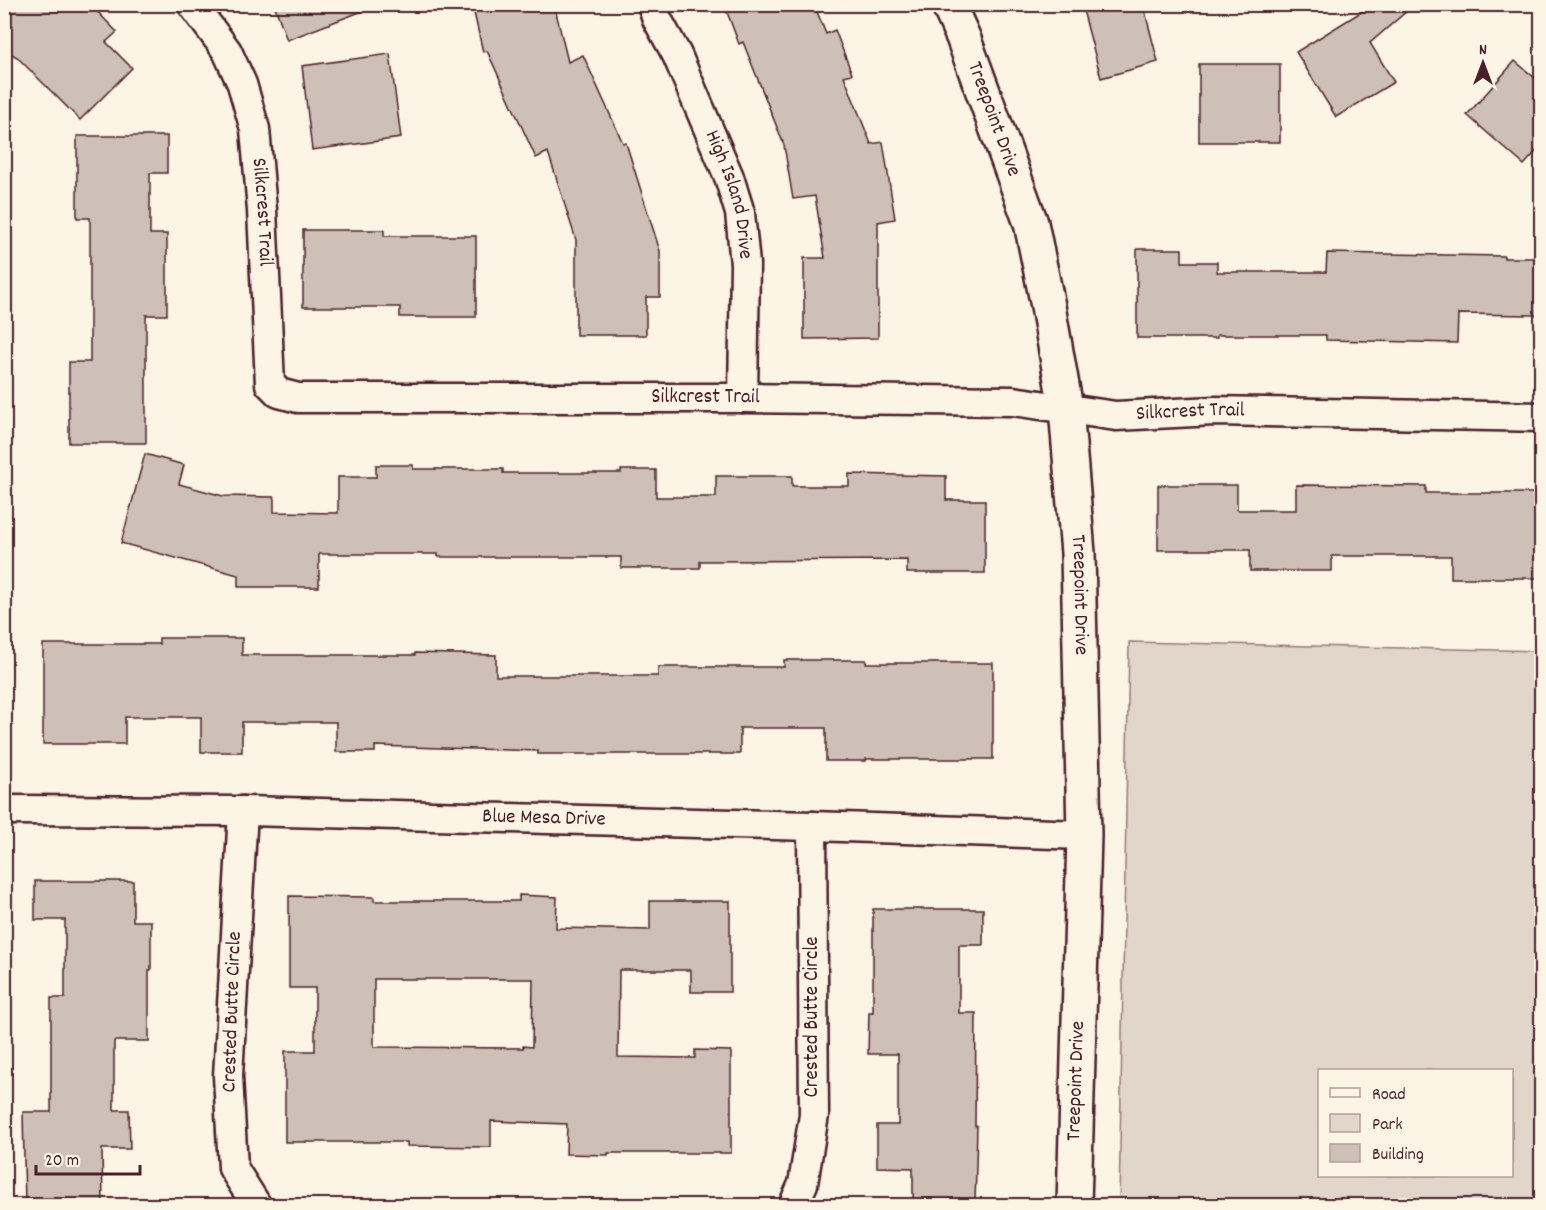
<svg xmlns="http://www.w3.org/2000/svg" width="1546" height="1210" viewBox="0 0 1546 1210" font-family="Dekko,sans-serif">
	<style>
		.green { fill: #e2d5ca; stroke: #967a7a; stroke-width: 1.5; fill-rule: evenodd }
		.building { fill: #cfc0b7; stroke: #4a1f2b; stroke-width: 1.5; fill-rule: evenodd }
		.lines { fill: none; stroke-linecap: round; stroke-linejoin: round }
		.street-casing { stroke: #4a1f2b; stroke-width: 33 }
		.secondary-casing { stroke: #4a1f2b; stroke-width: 38 }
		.street { stroke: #fcf5e5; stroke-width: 28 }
		.secondary { stroke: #fcf5e5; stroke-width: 33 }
		.labels { text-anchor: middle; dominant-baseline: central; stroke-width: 4.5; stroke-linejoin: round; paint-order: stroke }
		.street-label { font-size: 21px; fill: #4a1f2b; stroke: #fcf5e5 }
	</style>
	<rect width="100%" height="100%" fill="#fcf5e5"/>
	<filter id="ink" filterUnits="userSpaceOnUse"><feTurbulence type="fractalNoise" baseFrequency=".0167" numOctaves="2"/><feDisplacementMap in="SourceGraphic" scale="12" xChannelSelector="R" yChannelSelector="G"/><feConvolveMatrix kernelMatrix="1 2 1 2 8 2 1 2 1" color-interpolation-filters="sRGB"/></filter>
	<g filter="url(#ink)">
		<path class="green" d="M1129,642l412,9v554h-422zM1320,1070h192v106h-192z"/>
		<g class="building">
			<polygon points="4,4 90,4 117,32 106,42 132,68 80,120 17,57 4,49"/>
			<polygon points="274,4 372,4 373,7 287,40"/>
			<polygon points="472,4 554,4 568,62 583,55 623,143 626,143 660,251 660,297 646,297 646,335 576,335 576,240 548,152 536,158 487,51 483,52"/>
			<polygon points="724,4 814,4 826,34 835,30 852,74 844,76 871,144 883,142 895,219 878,222 878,338 804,339 804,258 825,258 815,196 793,199 784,145 743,42 739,44"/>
			<polygon points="1104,4 1143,4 1158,62 1101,78 1083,10"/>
			<polygon points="1374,4 1415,4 1370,43 1394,82 1336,117 1296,52"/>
			<polygon points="390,54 401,138 312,150 302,66"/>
			<polygon points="1515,61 1542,84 1542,145 1524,165 1467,115"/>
			<rect x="1199" y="64" width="81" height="78"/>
			<polygon points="77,136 167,136 167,173 150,173 150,234 167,234 167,315 146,315 146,443 69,443 69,362 90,362 90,218 77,218"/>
			<polygon points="303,230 384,230 384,236 476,236 476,317 400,317 400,307 303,307"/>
			<polygon points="1137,249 1182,249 1182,262 1217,262 1217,272 1326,272 1327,253 1504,256 1504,258 1542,258 1542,315 1458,314 1457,343 1326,340 1326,335 1217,335 1217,338 1137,338"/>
			<polygon points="145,454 184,465 179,484 223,496 274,497 274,512 338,513 338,477 376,477 376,465 413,465 413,469 503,469 503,473 621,473 621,470 656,470 656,497 716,497 716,476 792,476 792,486 849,486 849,474 946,476 946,500 985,500 985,573 907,573 907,560 700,561 700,568 621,568 621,557 438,557 438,554 319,554 319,587 238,587 238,575 121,543"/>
			<polygon points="1158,485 1237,485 1237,510 1296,510 1296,485 1426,486 1426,493 1542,493 1542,578 1451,578 1451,556 1332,556 1332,571 1250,571 1250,550 1158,550"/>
			<polygon points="159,638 242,638 242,655 415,655 415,653 496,655 496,676 658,676 658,667 784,667 784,660 866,660 866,663 993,663 993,759 866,759 866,761 826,761 826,728 740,728 740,754 538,754 538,751 375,746 375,752 336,752 336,722 242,722 242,752 201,752 201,717 125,717 125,744 43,744 43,644 159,644"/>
			<polygon points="35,881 133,881 133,921 151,921 151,970 149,970 149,1041 114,1041 114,1110 129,1110 130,1149 102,1149 103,1206 25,1206 23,1112 51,1112 51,998 65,998 65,920 35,920"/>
			<path d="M519,895l38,2 -1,31 94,2v-29h80v91h-39v-22h-72l-1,87 77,1v-8l36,1v102h-123v2l-42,-1 1,-30 -76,-3v26l-84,-1v-4h-122v-91h30v-63h-26v-92l85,1v4h145zM374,979h159l-1,68 -9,-1v2l-149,-1z"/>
			<polygon points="873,909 983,909 983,945 959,945 959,1013 976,1013 975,1126 977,1126 975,1206 913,1206 913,1168 877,1167 877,1125 898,1125 898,1054 868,1054 869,1012 873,1012"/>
		</g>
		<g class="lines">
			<defs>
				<g id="street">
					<path id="s1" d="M192,4l35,47 15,33 13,45 7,81 8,174 9,9 19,5h445l270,3 103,15 98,-5 328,6"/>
					<path id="s2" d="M652,4l5,15 20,36 52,122 11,36 5,51 -2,134"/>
					<path id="s3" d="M4,810l239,1 569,15 272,9"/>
					<polyline points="243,811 228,1076 233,1168 257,1206"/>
					<polyline points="793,1206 803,1184 814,1115 812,826"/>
				</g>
				<g id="secondary">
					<path id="s4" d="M948,4l15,33 68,186 17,83 18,102 12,145 6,282 -10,371"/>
				</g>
			</defs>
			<use href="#street" class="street-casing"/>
			<use href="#secondary" class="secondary-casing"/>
			<use href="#street" class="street"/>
			<use href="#secondary" class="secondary"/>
		</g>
	</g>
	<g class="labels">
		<g class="street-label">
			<text stroke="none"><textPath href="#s4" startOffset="124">Treepoint Drive</textPath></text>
			<text stroke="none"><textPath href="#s2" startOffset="207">High Island Drive</textPath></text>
			<text stroke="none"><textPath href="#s1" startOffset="225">Silkcrest Trail</textPath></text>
			<text stroke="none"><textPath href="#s1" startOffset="837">Silkcrest Trail</textPath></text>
			<text stroke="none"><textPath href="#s1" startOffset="1323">Silkcrest Trail</textPath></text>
			<text stroke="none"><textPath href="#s4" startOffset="610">Treepoint Drive</textPath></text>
			<text stroke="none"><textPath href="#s3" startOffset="540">Blue Mesa Drive</textPath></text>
			<text transform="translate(233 1012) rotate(-88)">Crested Butte Circle</text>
			<text transform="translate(813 1017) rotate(-90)">Crested Butte Circle</text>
			<text transform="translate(1077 1081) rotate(-88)">Treepoint Drive</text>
		</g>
	</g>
	<rect width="1546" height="1210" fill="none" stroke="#fcf5e5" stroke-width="24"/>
	<rect x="12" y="12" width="1522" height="1186" fill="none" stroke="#4a1f2b" stroke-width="2" filter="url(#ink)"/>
	<rect x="1318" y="1069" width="195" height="108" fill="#fcf5e5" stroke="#b59f9b" stroke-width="1.5"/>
	<rect x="1330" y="1088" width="30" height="9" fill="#fcf5e5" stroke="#b59f9b" stroke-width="1.5"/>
	<text x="1372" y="1099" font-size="18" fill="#4a1f2b">Road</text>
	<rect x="1330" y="1114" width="30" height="18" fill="#e2d5ca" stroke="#b59f9b" stroke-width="1.5"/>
	<text x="1372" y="1129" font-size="18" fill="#4a1f2b">Park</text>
	<rect x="1330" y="1144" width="30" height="18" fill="#cfc0b7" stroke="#b59f9b" stroke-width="1.5"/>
	<text x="1372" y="1159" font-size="18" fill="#4a1f2b">Building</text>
	<g transform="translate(1483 63)" stroke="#fcf5e5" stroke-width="4.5" paint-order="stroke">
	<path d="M0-4.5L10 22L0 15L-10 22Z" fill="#4a1f2b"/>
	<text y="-9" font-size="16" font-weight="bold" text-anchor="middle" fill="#4a1f2b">N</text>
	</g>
	<path d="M36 1165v9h104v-9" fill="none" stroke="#4a1f2b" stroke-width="3"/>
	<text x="45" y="1165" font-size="18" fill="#4a1f2b" stroke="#fcf5e5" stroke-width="4.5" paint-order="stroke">20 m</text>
</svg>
